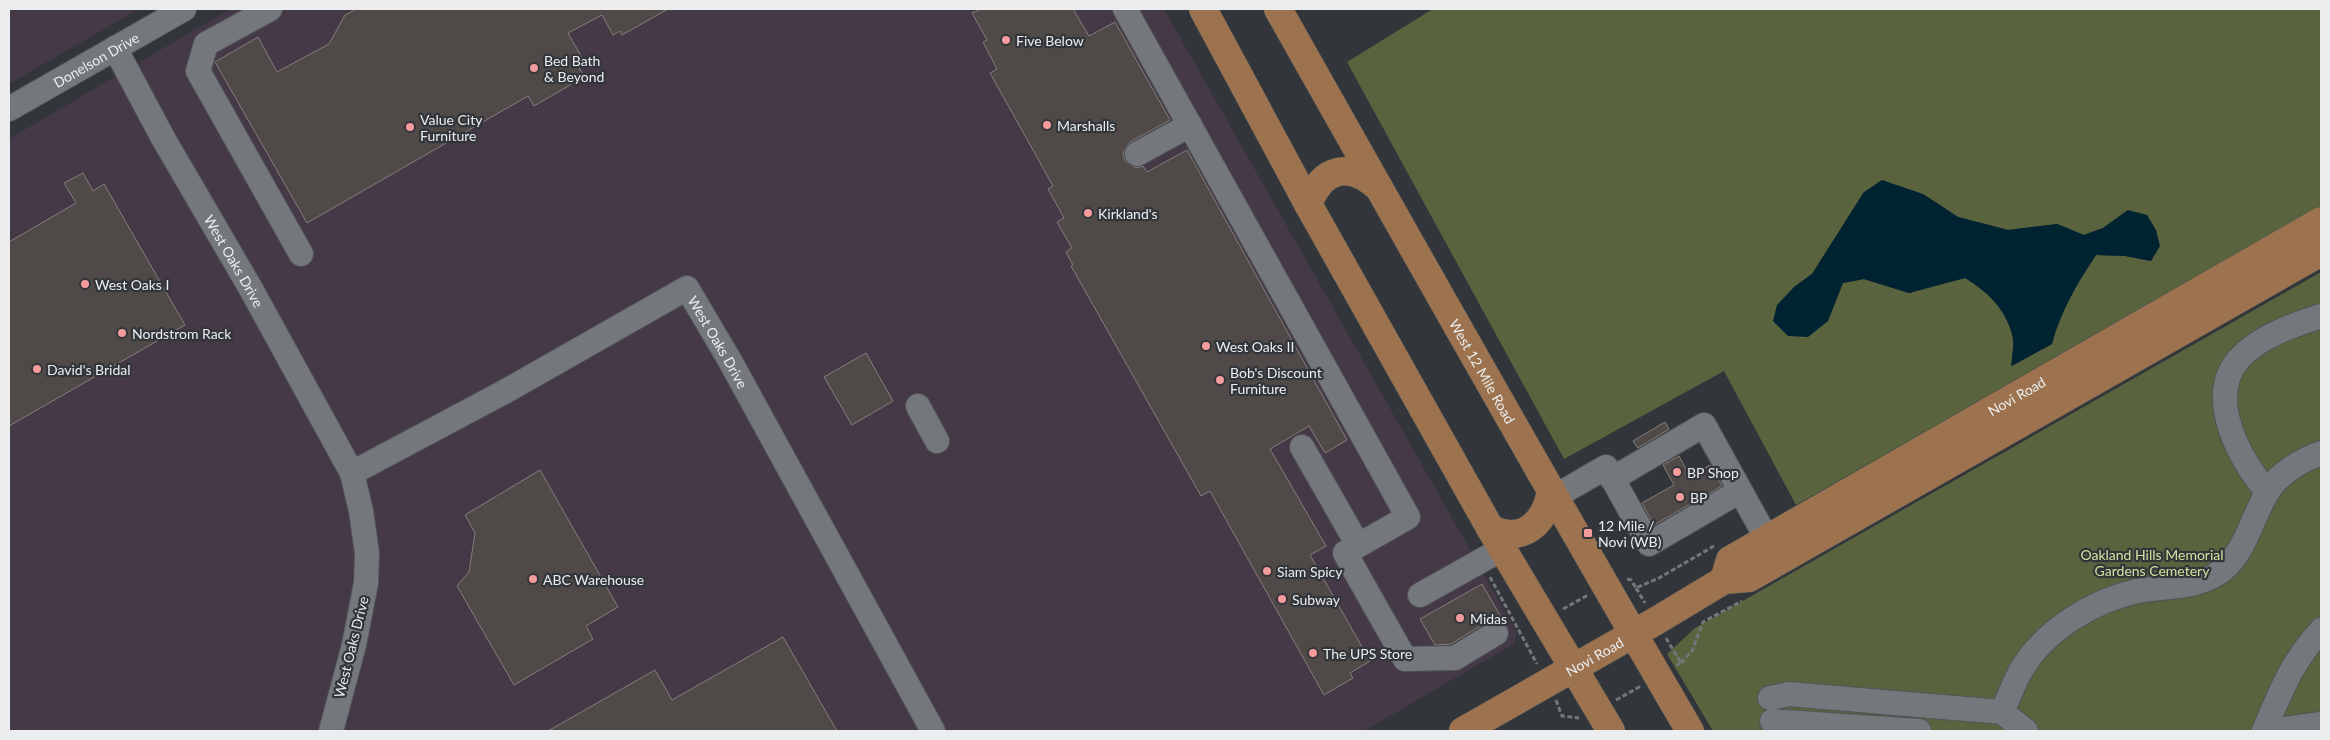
<svg xmlns="http://www.w3.org/2000/svg" width="2330" height="740" viewBox="0 0 2330 740" font-family="Lato,sans-serif">
	<style>
		.commercial { fill: #453847 }
		.green { fill: #59633d; fill-rule: evenodd }
		.water { fill: #002331 }
		.building { fill: #4f4a47; stroke: #847e7b }
		.lines { fill: none; stroke-linecap: round; stroke-linejoin: round }
		.minor-casing { stroke: #505457; stroke-width: 26 }
		.major-casing { stroke: #505457; stroke-width: 29 }
		.path { stroke: #74777a; stroke-width: 3; stroke-dasharray: 5 2.5; stroke-linecap: butt }
		.minor { stroke: #74787c; stroke-width: 24 }
		.major { stroke: #9c734e; stroke-width: 28 }
		.poi-dot { fill: #f59b9d; stroke: #32363a; stroke-width: 2 }
		.labels { text-anchor: middle; dominant-baseline: central; stroke-width: 4.5; stroke-linejoin: round; paint-order: stroke }
		.poi-label { font-size: 14px; fill: #ebedef; stroke: #32363a; text-anchor: start }
		.street-label { font-size: 14px; fill: #ebedef; stroke: #32363a }
		.park-label { font-size: 14px; fill: #cfe19e; stroke: #32363a }
	</style>
	<rect width="100%" height="100%" fill="#32363a"/>
	<g class="commercial">
		<polygon points="9,9 139,9 9,84"/>
		<polygon points="230,9 1164,9 1516,631 1515,643 1364,731 9,731 9,139"/>
	</g>
	<g class="green">
		<path d="M1433,9h888v197l-525,299 -72,-134 -160,88 -217,-397zM1864,192l59,2 35,23 50,13 49,-6 27,11 19,-7 25,-18 23,51 -26,-5 -29,-1c-18,27 -36,57 -44,89l-40,22c-1,-10 3,-22 0,-32 -7,-26 -25,-42 -47,-56l-56,15 -46,-14 -20,4 -6,13 -43,-9 18,-13z"/>
		<polygon points="2321,272 2321,731 1713,731 1667,654 1695,628"/>
	</g>
	<path class="water" d="M1882,180l41,14 35,23 50,13 49,-6 27,11 19,-7 25,-18 19,5 9,15 4,16 -9,15 -26,-5 -29,-1c-18,27 -36,57 -44,89l-41,22c1,-9 4,-22 1,-32 -7,-26 -25,-43 -47,-56l-56,15 -45,-14 -21,4 -15,38 -20,16 -20,-1 -15,-15 4,-16 17,-18 18,-13 52,-82z"/>
	<g class="building">
		<polygon points="356,9 668,9 622,35 620,31 613,35 602,15 568,33 585,63 579,67 584,77 534,106 528,96 307,223 215,62 258,37 277,72 329,44 345,15"/>
		<polygon points="981,9 1073,9 1089,36 1115,22 1170,120 1130,142 1123,153 1125,161 1136,168 1143,166 1147,172 1187,150 1347,440 1325,453 1309,426 1270,449 1326,546 1310,555 1370,661 1350,673 1353,678 1324,695 1210,491 1201,496 1071,266 1073,265 1066,252 1072,248 1057,222 1064,218 1048,189 1053,186 990,73 997,69 983,42 987,40 972,13"/>
		<polygon points="83,173 93,191 104,184 185,325 9,426 9,242 76,203 64,183"/>
		<polygon points="866,353 893,401 852,425 824,377"/>
		<polygon points="1665,422 1669,429 1638,448 1633,441"/>
		<polygon points="1679,456 1690,476 1710,465 1722,486 1654,525 1642,503 1674,485 1663,465"/>
		<polygon points="540,470 618,607 586,626 593,639 514,685 457,586 469,572 475,533 465,515"/>
		<polygon points="1482,584 1501,617 1489,621 1451,644 1435,645 1420,619"/>
		<polygon points="783,637 837,731 548,731 655,670 672,700"/>
	</g>
	<g class="lines">
		<defs>
			<g id="minor">
				<polyline points="270,9 206,44 198,71 301,254"/>
				<polyline points="1125,9 1408,517 1345,553 1405,659 1455,658 1496,633"/>
				<path id="s1" d="M115,48l48,90 88,151 101,184 9,38 6,42 -1,30 -12,62 -23,86"/>
				<path id="s2" d="M9,109l175,-100"/>
				<polyline points="1137,154 1190,125"/>
				<polyline points="918,406 937,441"/>
				<polyline points="1302,447 1358,545"/>
				<path id="s3" d="M352,473l154,-82 181,-103 42,71 204,372"/>
				<polyline points="1612,479 1704,425 1767,539"/>
				<path d="M2267,491c-27,-30 -61,-93 -29,-131 20,-23 55,-35 83,-44"/>
				<polyline points="1556,496 1606,467 1649,544 1740,491"/>
				<polyline points="1420,595 1502,549"/>
				<polyline points="1770,698 1789,694 2002,712 2026,731"/>
				<path d="M2002,712c7,-14 12,-31 21,-45 24,-38 70,-66 114,-76 25,-5 56,-2 78,-16 29,-16 36,-56 52,-82 10,-19 35,-33 54,-40"/>
				<polyline points="1772,721 1919,731"/>
				<path d="M2264,731c17,-40 27,-68 57,-101"/>
				<polyline points="2267,731 2321,724"/>
			</g>
			<g id="major">
				<polyline points="1203,9 1308,204 1490,528 1611,731"/>
				<path id="s4" d="M1278,9c136,241 272,483 412,722"/>
				<path d="M1308,204c15,-37 41,-43 71,-16"/>
				<path d="M1490,528c33,18 57,-7 61,-39"/>
				<path id="s5" d="M1724,580l6,-20 591,-339"/>
				<path id="s6" d="M1463,731l193,-110 68,-41 25,-2 572,-326"/>
			</g>
		</defs>
		<use href="#minor" class="minor-casing"/>
		<use href="#major" class="major-casing"/>
		<g class="path">
			<polyline points="1490,577 1537,664"/>
			<polyline points="1627,579 1631,580 1636,588 1659,578 1714,546"/>
			<polyline points="1636,588 1645,603"/>
			<polyline points="1563,609 1588,595"/>
			<polyline points="1666,638 1681,663 1676,665"/>
			<polyline points="1681,663 1692,651 1703,622 1742,601"/>
			<polyline points="1556,700 1562,716 1579,718"/>
			<polyline points="1616,700 1641,686"/>
		</g>
		<use href="#minor" class="minor"/>
		<use href="#major" class="major"/>
	</g>
	<g class="poi-dot">
		<circle cx="1006" cy="40" r="5"/>
		<circle cx="534" cy="68" r="5"/>
		<circle cx="1047" cy="125" r="5"/>
		<circle cx="410" cy="127" r="5"/>
		<circle cx="1088" cy="213" r="5"/>
		<circle cx="85" cy="284" r="5"/>
		<circle cx="122" cy="333" r="5"/>
		<circle cx="1206" cy="346" r="5"/>
		<circle cx="37" cy="369" r="5"/>
		<circle cx="1220" cy="380" r="5"/>
		<circle cx="1677" cy="472" r="5"/>
		<circle cx="1680" cy="497" r="5"/>
		<rect x="1583" y="528" width="10" height="10" rx="2.5"/>
		<circle cx="1267" cy="571" r="5"/>
		<circle cx="533" cy="579" r="5"/>
		<circle cx="1282" cy="599" r="5"/>
		<circle cx="1460" cy="618" r="5"/>
		<circle cx="1313" cy="653" r="5"/>
	</g>
	<g class="labels">
		<g class="poi-label">
			<text x="1016" y="40">Five Below</text>
			<text x="544" y="60">Bed Bath<tspan x="544" dy="16">&amp; Beyond</tspan></text>
			<text x="420" y="119">Value City<tspan x="420" dy="16">Furniture</tspan></text>
			<text x="1057" y="125">Marshalls</text>
			<text x="1098" y="213">Kirkland's</text>
			<text x="95" y="284">West Oaks I</text>
			<text x="132" y="333">Nordstrom Rack</text>
			<text x="1216" y="346">West Oaks II</text>
			<text x="47" y="369">David's Bridal</text>
			<text x="1230" y="372">Bob's Discount<tspan x="1230" dy="16">Furniture</tspan></text>
			<text x="1687" y="472">BP Shop</text>
			<text x="1690" y="497">BP</text>
			<text x="1598" y="525">12 Mile /<tspan x="1598" dy="16">Novi (WB)</tspan></text>
			<text x="1277" y="571">Siam Spicy</text>
			<text x="543" y="579">ABC Warehouse</text>
			<text x="1292" y="599">Subway</text>
			<text x="1470" y="618">Midas</text>
			<text x="1323" y="653">The UPS Store</text>
		</g>
		<g class="street-label">
			<text stroke="none"><textPath href="#s2" startOffset="100">Donelson Drive</textPath></text>
			<text stroke="none"><textPath href="#s1" startOffset="244">West Oaks Drive</textPath></text>
			<text stroke="none"><textPath href="#s3" startOffset="445">West Oaks Drive</textPath></text>
			<text stroke="none"><textPath href="#s4" startOffset="416">West 12 Mile Road</textPath></text>
			<text stroke="none"><textPath href="#s5" startOffset="351">Novi Road</textPath></text>
			<text transform="translate(351 647) rotate(-76)">West Oaks Drive</text>
			<text stroke="none"><textPath href="#s6" startOffset="151">Novi Road</textPath></text>
		</g>
		<g class="park-label">
			<text x="2152" y="554">Oakland Hills Memorial<tspan x="2152" dy="16">Gardens Cemetery</tspan></text>
		</g>
	</g>
	<rect width="2330" height="740" fill="none" stroke="#ebedef" stroke-width="20"/>
</svg>
